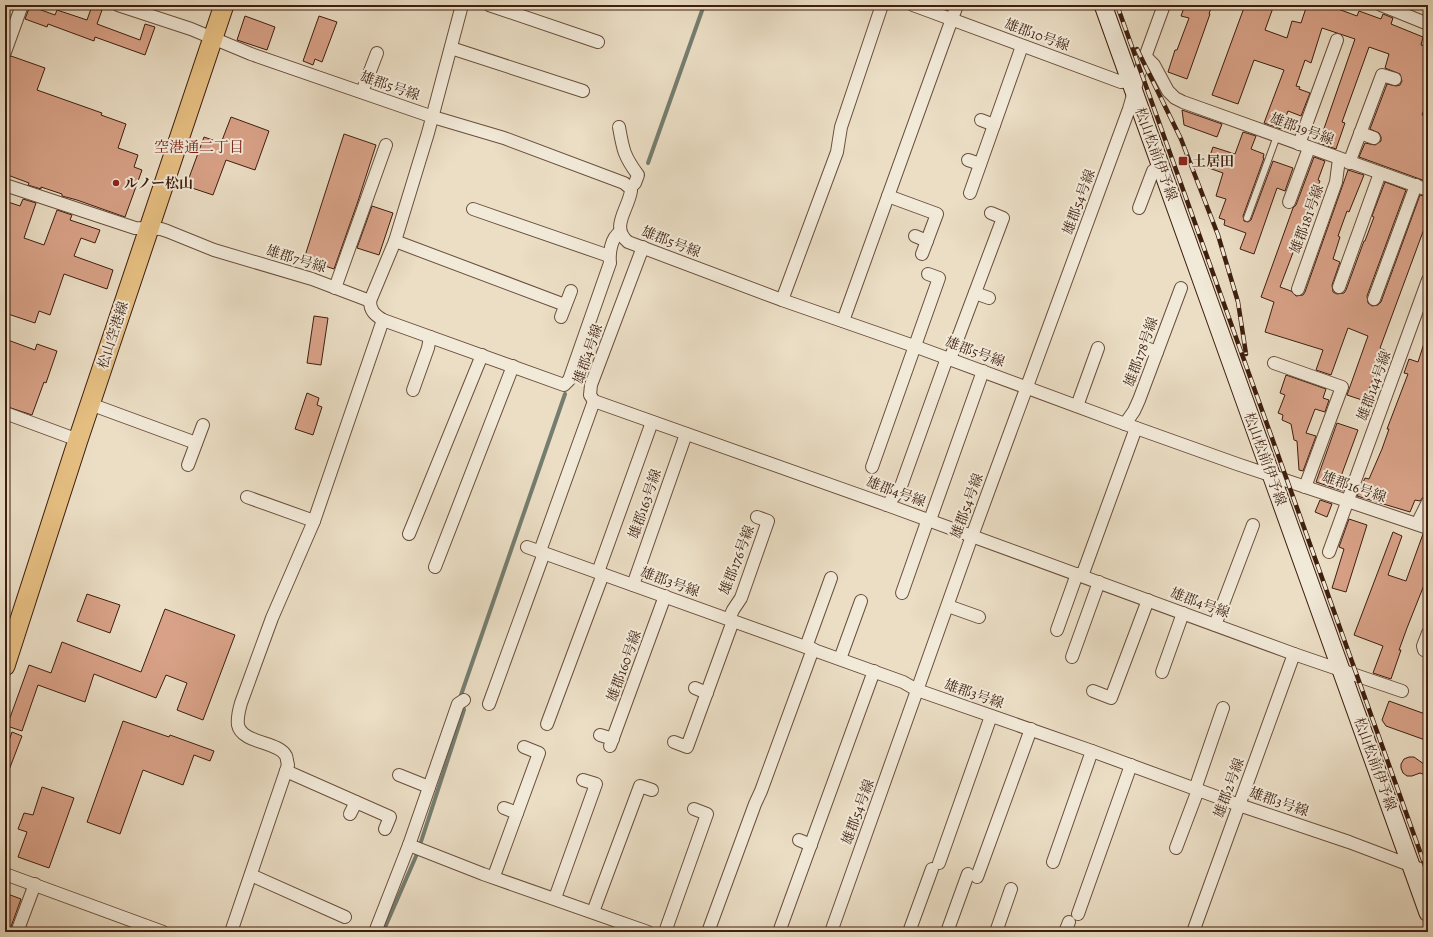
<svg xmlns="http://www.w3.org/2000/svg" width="1433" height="937" viewBox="0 0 1433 937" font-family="Alegreya,'Noto Serif JP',serif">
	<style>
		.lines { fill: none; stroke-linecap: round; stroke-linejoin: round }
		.stream { stroke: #757d6f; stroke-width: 4 }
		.building { fill: #d9a288; stroke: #3e1e0e }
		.lane-casing { stroke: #694e3c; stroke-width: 8 }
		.street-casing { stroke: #694e3c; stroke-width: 14 }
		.secondary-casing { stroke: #3e1e0e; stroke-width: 19 }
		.primary-casing { stroke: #3e1e0e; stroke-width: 21 }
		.lane { stroke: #f2ead9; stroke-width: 6 }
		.street { stroke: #f2ead9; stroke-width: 12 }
		.secondary { stroke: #f2ead9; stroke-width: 17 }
		.primary { stroke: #e6bf82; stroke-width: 19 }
		.rail-casing { stroke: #3e1e0e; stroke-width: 4.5 }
		.rail { stroke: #f2ead9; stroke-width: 3; stroke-dasharray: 9; stroke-linecap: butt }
		.poi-dot { fill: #8f2418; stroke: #f2ead9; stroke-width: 1.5 }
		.labels { text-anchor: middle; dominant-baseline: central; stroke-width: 4; stroke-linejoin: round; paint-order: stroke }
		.street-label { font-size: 14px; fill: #3e1e0e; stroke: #f2ead9 }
		.poi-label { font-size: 14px; font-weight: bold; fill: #3e1e0e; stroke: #f2ead9; text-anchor: start }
		.neighbourhood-label { font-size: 15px; fill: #7a1f14; stroke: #f2ead9 }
	</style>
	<rect width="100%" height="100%" fill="#ebdec5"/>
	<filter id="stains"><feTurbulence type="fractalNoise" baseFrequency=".005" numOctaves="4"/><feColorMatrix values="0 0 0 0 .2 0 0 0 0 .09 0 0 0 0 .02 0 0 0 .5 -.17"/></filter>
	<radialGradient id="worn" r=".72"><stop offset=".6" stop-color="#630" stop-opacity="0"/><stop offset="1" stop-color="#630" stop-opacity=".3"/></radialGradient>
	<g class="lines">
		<g class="stream">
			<polyline points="648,163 704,5"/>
			<polyline points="383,932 417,854 464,710 461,695 565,394"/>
		</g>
	</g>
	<g class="building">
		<polygon points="1185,5 1212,5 1209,14 1210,14 1187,79 1168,72 1175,50 1177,50 1189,18 1181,16"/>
		<polygon points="1245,5 1274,5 1265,30 1287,38 1292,21 1301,23 1307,5 1320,5 1329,8 1330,6 1357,16 1359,11 1381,19 1383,14 1393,18 1391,24 1423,37 1421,45 1428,47 1428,99 1422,115 1428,116 1428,182 1359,157 1365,143 1375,145 1381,141 1381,137 1379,133 1370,129 1387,84 1396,86 1400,85 1402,81 1400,74 1385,68 1389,54 1369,47 1342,122 1345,123 1336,149 1319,143 1355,39 1322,28 1311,63 1305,60 1296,86 1300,87 1299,89 1310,93 1301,116 1288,111 1281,129 1264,123 1284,70 1254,60 1238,104 1212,95"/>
		<polygon points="30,6 55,15 57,10 87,20 92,6 102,10 97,24 140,40 145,24 155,27 145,55 95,37 94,41 48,24 47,27 25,19"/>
		<polygon points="245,16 275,27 267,50 237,40"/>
		<polygon points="319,16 337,22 322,62 315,59 313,65 303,61"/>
		<polygon points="11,56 45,68 37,90 102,113 101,115 126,124 118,148 138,155 134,167 142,170 125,217 77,200 62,196 62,194 41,187 41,189 28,185 29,183 5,174 5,128 8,118 5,117 5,67 8,59"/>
		<polygon points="1182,110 1222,124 1217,137 1184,125"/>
		<polygon points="231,117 269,131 255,170 226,160 213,195 186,186 204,137 221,143"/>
		<polygon points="1243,132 1256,136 1251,149 1264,154 1263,158 1264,158 1243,216 1244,221 1248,222 1251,220 1273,161 1293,168 1285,191 1277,188 1254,254 1240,249 1246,233 1224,225 1225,220 1219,218 1226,199 1216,196 1223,173 1206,167 1213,147 1235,154"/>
		<polygon points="344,134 376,145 358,201 334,269 304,259"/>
		<polygon points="1314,157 1325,161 1318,180 1320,181 1280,287 1291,291 1296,296 1303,295 1305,292 1348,170 1364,175 1349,212 1347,211 1338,236 1340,237 1333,259 1340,262 1332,285 1333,292 1337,294 1344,293 1346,290 1364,241 1365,241 1374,217 1372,216 1385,182 1406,190 1367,296 1368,303 1372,306 1378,305 1381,302 1420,195 1428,197 1428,222 1425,229 1424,229 1380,348 1386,351 1375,376 1374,376 1365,401 1347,395 1368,336 1348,328 1331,375 1316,370 1323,350 1265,332 1274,302 1261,297 1293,208 1296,205"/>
		<polygon points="23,199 36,203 24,238 44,245 57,210 72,215 70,220 100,230 95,243 81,238 74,256 113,270 107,289 64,274 50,315 39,311 35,323 5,313 5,201 20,206"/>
		<polygon points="372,206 393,213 379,255 357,248"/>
		<polygon points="314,316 328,318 321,365 307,363"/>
		<polygon points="1426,337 1428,337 1428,495 1424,496 1420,501 1415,500 1410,512 1357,496 1365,478 1369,479 1382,449 1389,429 1387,429 1408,374 1404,373 1409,359 1418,362"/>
		<polygon points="5,339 35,350 37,344 57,351 46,383 44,382 32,415 5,406"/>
		<polygon points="1286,375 1326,389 1323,398 1329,400 1325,412 1315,409 1306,433 1316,436 1303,471 1299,470 1297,441 1294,440 1291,424 1282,420 1283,415 1278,413 1285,395 1280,393"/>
		<polygon points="307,393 319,398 317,405 322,407 313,435 295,429"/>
		<polygon points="1337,423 1358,430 1340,479 1347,482 1343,491 1316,482"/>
		<polygon points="1320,500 1332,504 1327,517 1315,512"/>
		<polygon points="1349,519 1367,525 1346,592 1332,588 1344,549 1339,547"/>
		<polygon points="1393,532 1402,536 1388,575 1406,581 1423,534 1428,535 1428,575 1407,628 1399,650 1401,650 1391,679 1373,673 1383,646 1354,635"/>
		<polygon points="87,594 120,605 110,633 77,621"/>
		<polygon points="165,609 235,635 203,720 177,710 187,683 166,675 156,698 94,674 85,702 38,685 22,731 7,726 29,665 51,673 62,642 141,672"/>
		<polygon points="1389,701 1428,715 1428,741 1386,726 1382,720"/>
		<polygon points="123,721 169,737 170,735 214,751 210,761 194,755 183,785 143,770 120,834 87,822"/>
		<polygon points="12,732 22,736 6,778 5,778 5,752"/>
		<polygon points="1409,757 1414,757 1428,767 1428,776 1420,773 1412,776 1407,776 1403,773 1401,768 1401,764 1404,759"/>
		<polygon points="42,787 74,798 49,868 18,857 27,832 18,829 24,813 33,815"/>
		<polygon points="5,893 21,899 9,932 5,932"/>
	</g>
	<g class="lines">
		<defs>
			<polyline id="lane" points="1247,218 1277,136"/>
			<g id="street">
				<path d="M118,5l73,24 60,25 182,63 71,21 120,45 6,5 1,3c-3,19 -21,36 -3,51l154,58 132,46 211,78 112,40 191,64"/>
				<polyline points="489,5 598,42"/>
				<polyline points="913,5 1121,82 1130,81 1140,71 1164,5"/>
				<polyline points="1381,5 1428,24"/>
				<polyline points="451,48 583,91"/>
				<polyline points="5,52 22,5"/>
				<polyline points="1146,57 1154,65 1168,91 1175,98 1183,102 1428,190"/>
				<polyline points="362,92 377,53"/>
				<polyline points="981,120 994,125"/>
				<path d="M619,127c4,23 5,29 19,48l-3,8 -5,5"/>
				<polyline points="1360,133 1374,138"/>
				<polyline points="1299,144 1337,40"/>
				<polyline points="968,160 980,164"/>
				<polyline points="1349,163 1382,75 1395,79"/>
				<path d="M5,185l130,43 26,1 6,2 47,19 98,29 58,22c0,10 5,14 13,19l181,65 5,-5 41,-117c-1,-10 1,-25 10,-31"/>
				<polyline points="970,193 1022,46"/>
				<polyline points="888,196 937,214 922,254"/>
				<polyline points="1289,202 1309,148"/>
				<polyline points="1139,208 1153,171 1160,166"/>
				<polyline points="473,209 609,256"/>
				<polyline points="915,236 927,241"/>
				<polyline points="395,241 565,305"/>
				<polyline points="643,247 591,385 590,395 594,401 887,505 1294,654 1402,691"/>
				<polyline points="1339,287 1380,173"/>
				<polyline points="335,288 386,145"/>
				<polyline points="1298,289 1336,182 1339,159"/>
				<polyline points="975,293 989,298"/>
				<polyline points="1374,299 1416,185"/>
				<polyline points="782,300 837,152 841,127 882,5"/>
				<polyline points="370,301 395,241 428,133 462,5"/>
				<polyline points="561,317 571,291"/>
				<polyline points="843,321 957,5"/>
				<polyline points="1146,348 1157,352"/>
				<polyline points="950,359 1003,218 991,213"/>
				<polyline points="1274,363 1342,387 1305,487"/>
				<polyline points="413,390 428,348 430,337"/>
				<polyline points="90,404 196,443"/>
				<polyline points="1077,406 1098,348"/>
				<polyline points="5,413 78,440"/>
				<polyline points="1125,424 1134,411 1139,400 1181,288"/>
				<polyline points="188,465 203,425"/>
				<polyline points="872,467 939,278 928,274"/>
				<polyline points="247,497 314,521"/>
				<polyline points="887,505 900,489 947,358"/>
				<polyline points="930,520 983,371"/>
				<polyline points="1417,524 1428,502"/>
				<polyline points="409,534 482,355"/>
				<polyline points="527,547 903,682 917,690 1092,751 1239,805 1349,842 1428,872"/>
				<polyline points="540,551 594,401"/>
				<polyline points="1329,552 1428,280"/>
				<polyline points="435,567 513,366"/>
				<polyline points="598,572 652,422"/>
				<polyline points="1082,576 1136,428"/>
				<polyline points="633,585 686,434"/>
				<polyline points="902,593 928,519"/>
				<polyline points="948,606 979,617"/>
				<polyline points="729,619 733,610 741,598 768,521 757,517"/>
				<polyline points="1215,625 1253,525"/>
				<polyline points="1057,630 1077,574"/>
				<polyline points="806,647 831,578"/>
				<polyline points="1424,650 1423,646 1428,633"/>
				<polyline points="1072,657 1099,582"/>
				<polyline points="840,659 861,601"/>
				<polyline points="1162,672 1183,613"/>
				<polyline points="695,688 707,693"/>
				<polyline points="1093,691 1111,698 1148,600"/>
				<polyline points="489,704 544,553"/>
				<polyline points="547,724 603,574"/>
				<polyline points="600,735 613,739"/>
				<polyline points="674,742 687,747 733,621"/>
				<polyline points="610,746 665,596"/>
				<polyline points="286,771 390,817 385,829"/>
				<polyline points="399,775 429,787"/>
				<polyline points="1195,789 1223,708"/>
				<polyline points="504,808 517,813"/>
				<polyline points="350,814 356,802"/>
				<polyline points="799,840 811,845"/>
				<polyline points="409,845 483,874 648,932"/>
				<polyline points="1176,848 1198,790"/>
				<polyline points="1053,862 1092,751"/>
				<polyline points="939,863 991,716"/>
				<polyline points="5,874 163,932"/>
				<polyline points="251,875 345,917"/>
				<polyline points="494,876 539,753 524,747"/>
				<polyline points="977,877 1031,729"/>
				<polyline points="555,898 596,784 583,780"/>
				<polyline points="593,912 640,786 652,790"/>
				<polyline points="1078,914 1131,765"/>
				<polyline points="17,932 35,884"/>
				<path d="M231,932l57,-167c-1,-3 -1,-7 -2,-9 -7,-15 -44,-12 -48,-31 -1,-7 1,-15 3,-22l31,-85 42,-97 69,-201"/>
				<polyline points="375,932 409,845 458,704 464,700"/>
				<polyline points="665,932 707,814 694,809"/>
				<polyline points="708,932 755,804 761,791 813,649"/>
				<polyline points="779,932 874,671"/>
				<polyline points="831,932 972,536 1129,109 1140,71"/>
				<polyline points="909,932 932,869"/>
				<polyline points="947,932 968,874"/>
				<polyline points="996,932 1011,889"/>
				<polyline points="1065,932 1069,922"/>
				<polyline points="1193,932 1294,654"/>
			</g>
			<polyline id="secondary" points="1103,5 1428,913"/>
			<polyline id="primary" points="5,666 78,440 224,5"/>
		</defs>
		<use href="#lane" class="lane-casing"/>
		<use href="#street" class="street-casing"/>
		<use href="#secondary" class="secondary-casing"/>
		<use href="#primary" class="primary-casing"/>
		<use href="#lane" class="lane"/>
		<use href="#street" class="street"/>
		<use href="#secondary" class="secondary"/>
		<use href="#primary" class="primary"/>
		<defs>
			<g id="rail">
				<polyline points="1117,5 1428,874"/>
				<polyline points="1137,49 1181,139 1218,235 1238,302 1246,354"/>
			</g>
		</defs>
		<use href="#rail" class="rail-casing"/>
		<use href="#rail" class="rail"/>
	</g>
	<g class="poi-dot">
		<rect x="1178" y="156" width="10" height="10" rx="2"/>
		<circle cx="116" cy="183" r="4"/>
	</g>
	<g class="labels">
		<g class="street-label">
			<text transform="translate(1037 35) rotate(20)">雄郡10号線</text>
			<text transform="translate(390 86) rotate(19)">雄郡5号線</text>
			<text transform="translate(1302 129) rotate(20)">雄郡19号線</text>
			<text transform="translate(1156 154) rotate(70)">松山松前伊予線</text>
			<text transform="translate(1079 202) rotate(-70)">雄郡54号線</text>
			<text transform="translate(1307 219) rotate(-70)">雄郡181号線</text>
			<text transform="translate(671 242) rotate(21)">雄郡5号線</text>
			<text transform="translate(296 259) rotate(17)">雄郡7号線</text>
			<text transform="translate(113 335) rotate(-72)">松山空港線</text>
			<text transform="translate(975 352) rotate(20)">雄郡5号線</text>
			<text transform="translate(1141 352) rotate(-70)">雄郡178号線</text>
			<text transform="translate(588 354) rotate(-71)">雄郡4号線</text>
			<text transform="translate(1374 386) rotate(-70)">雄郡144号線</text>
			<text transform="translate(1265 459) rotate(70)">松山松前伊予線</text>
			<text transform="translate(1354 487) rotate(19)">雄郡16号線</text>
			<text transform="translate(896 492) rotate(20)">雄郡4号線</text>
			<text transform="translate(645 504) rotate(-71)">雄郡163号線</text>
			<text transform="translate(967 506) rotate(-70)">雄郡54号線</text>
			<text transform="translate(737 560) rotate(-69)">雄郡176号線</text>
			<text transform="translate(670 582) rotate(20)">雄郡3号線</text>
			<text transform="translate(1200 603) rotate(20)">雄郡4号線</text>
			<text transform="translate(624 666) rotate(-70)">雄郡160号線</text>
			<text transform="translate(974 694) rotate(19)">雄郡3号線</text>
			<text transform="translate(1375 764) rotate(70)">松山松前伊予線</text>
			<text transform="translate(1229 788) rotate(-70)">雄郡2号線</text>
			<text transform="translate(1279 802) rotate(19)">雄郡3号線</text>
			<text transform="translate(858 812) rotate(-70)">雄郡54号線</text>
		</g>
		<g class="poi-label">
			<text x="1192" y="161">土居田</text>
			<text x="124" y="183">ルノー松山</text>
		</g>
		<g class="neighbourhood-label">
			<text x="199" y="147">空港通二丁目</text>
		</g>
	</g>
	<rect width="1433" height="937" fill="none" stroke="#ebdec5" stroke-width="20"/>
	<rect x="6" y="6" width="1421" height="925" fill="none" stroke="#3e1e0e" stroke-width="2"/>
	<rect x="10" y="10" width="1413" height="917" fill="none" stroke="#3e1e0e"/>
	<rect width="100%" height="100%" filter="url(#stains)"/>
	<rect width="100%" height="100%" fill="url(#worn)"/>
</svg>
